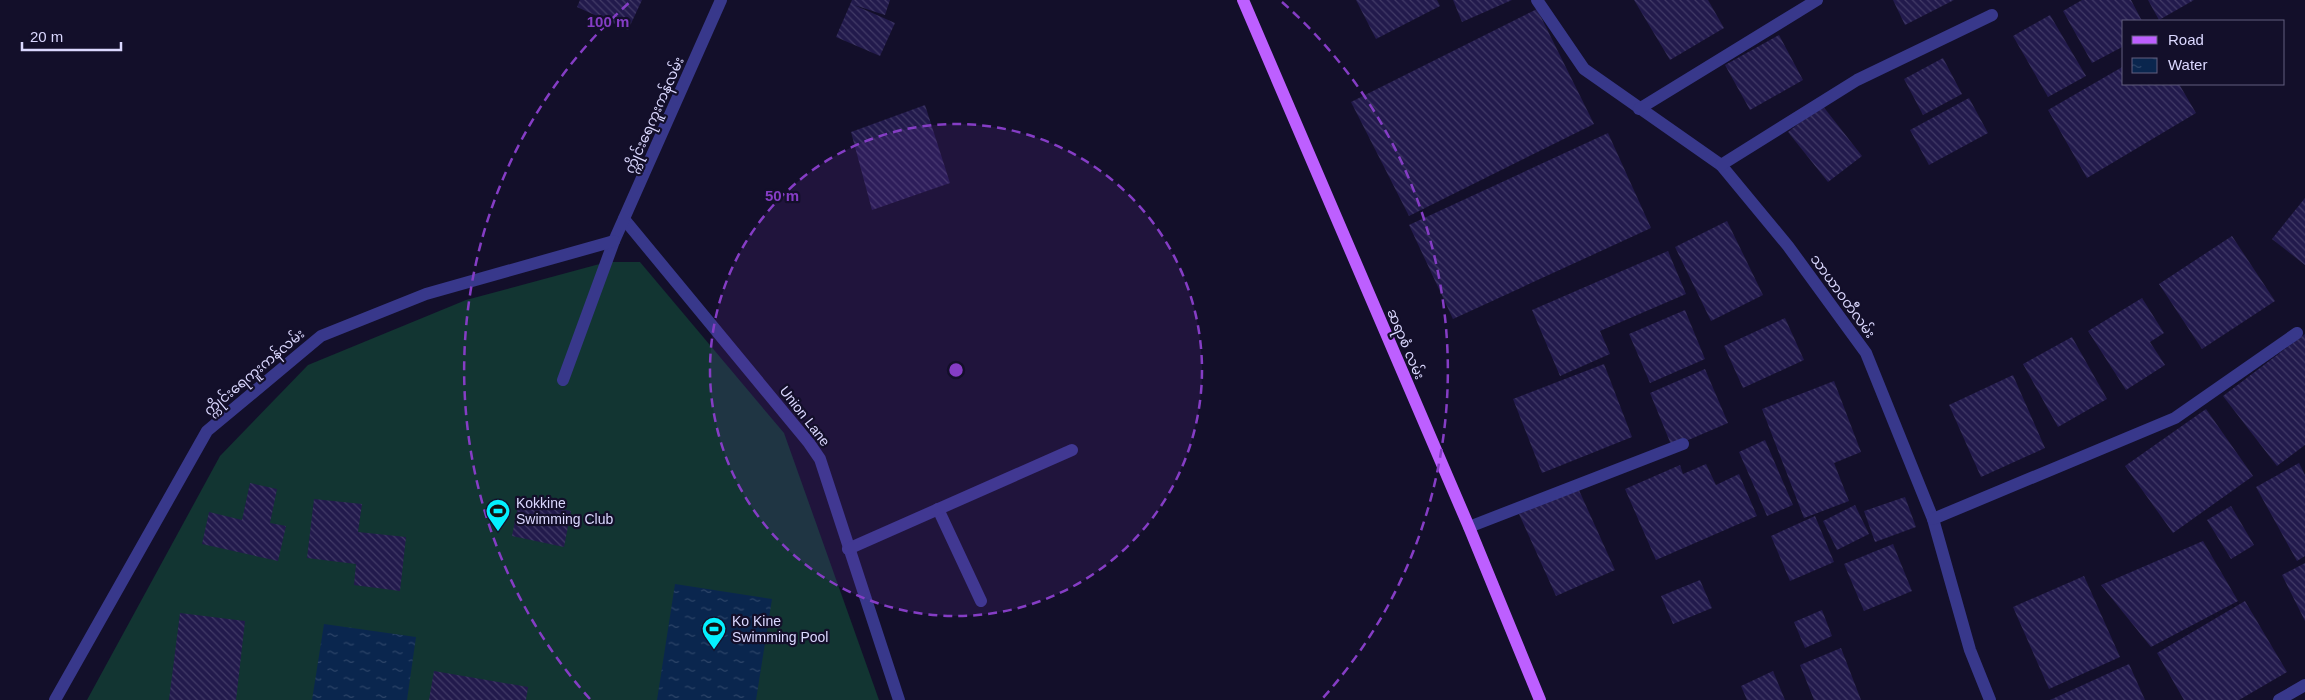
<svg xmlns="http://www.w3.org/2000/svg" width="2305" height="700" viewBox="0 0 2305 700" font-family="Arial,'Noto Sans Myanmar',sans-serif">
	<style>
		.grass { fill: #123532 }
		.water { fill: url(#water-ripples) }
		.building { fill: url(#building-back-hatch) }
		.lines { fill: none; stroke-linecap: round; stroke-linejoin: round }
		.minor { stroke: #38388b; stroke-width: 12 }
		.primary { stroke: #bd5fff; stroke-width: 12 }
		.ring { fill: none; stroke: #853dc5; stroke-width: 2.5; stroke-dasharray: 9 6 }
		.labels { text-anchor: middle; dominant-baseline: central; stroke-width: 4.5; stroke-linejoin: round; paint-order: stroke }
		.street-label { font-size: 14px; fill: #dbd8ff; stroke: #130f2a }
		.poi-label { font-size: 14px; fill: #dbd8ff; stroke: #130f2a; text-anchor: start }
		.centre { fill: #853dc5; stroke: #130f2a; stroke-width: 2.5 }
		.ring-label { font-size: 15px; text-anchor: middle; font-weight: bold; fill: #853dc5; stroke: #130f2a; stroke-width: 4.5; stroke-linejoin: round; paint-order: stroke }
	</style>
	<defs>
		<pattern id="water-ripples" width="26" height="14" patternUnits="userSpaceOnUse" patternTransform="scale(1.25)"><rect width="26" height="14" fill="#0a264e"/><path d="M2 4q2-2 4 0t4 0M15 11q2-2 4 0t4 0" fill="none" stroke="#2d4569"/></pattern>
		<pattern id="building-back-hatch" width="6" height="6" patternUnits="userSpaceOnUse" patternTransform="scale(1.25)"><rect width="6" height="6" fill="#221a4c"/><path d="M-1 5l2 2M0 0l6 6M5-1l2 2" fill="none" stroke="#423b67"/></pattern>
	</defs>
	<rect width="100%" height="100%" fill="#130f2a"/>
	<polygon class="grass" points="607,262 640,262 784,433 879,700 87,700 220,456 308,365 466,300"/>
	<g class="water">
		<polygon points="675,584 772,599 756,700 657,700"/>
		<polygon points="324,624 416,637 407,700 312,700"/>
	</g>
	<g class="building">
		<polygon points="580,0 642,0 628,30 577,7"/>
		<polygon points="852,0 890,0 885,15 854,5 895,23 880,56 836,37"/>
		<polygon points="1356,0 1437,0 1440,6 1376,39"/>
		<polygon points="1453,0 1512,0 1462,22"/>
		<polygon points="1634,0 1708,0 1724,28 1670,60"/>
		<polygon points="1893,0 1954,0 1905,25"/>
		<polygon points="2082,0 2131,0 2142,21 2124,21 2124,46 2092,63 2063,11"/>
		<polygon points="2148,0 2194,0 2159,20"/>
		<polygon points="1537,9 1594,124 1409,216 1351,102"/>
		<polygon points="2050,15 2086,76 2048,97 2013,36"/>
		<polygon points="1779,35 1803,80 1750,110 1725,65"/>
		<polygon points="1943,58 1962,94 1923,115 1904,79"/>
		<polygon points="2124,66 2124,84 2179,84 2196,113 2087,178 2048,110"/>
		<polygon points="1969,98 1988,133 1929,165 1910,130"/>
		<polygon points="925,105 950,183 872,210 851,132"/>
		<polygon points="1822,105 1862,156 1828,182 1788,132"/>
		<polygon points="1608,133 1651,228 1453,319 1409,225"/>
		<polygon points="2305,198 2305,265 2272,239"/>
		<polygon points="1727,221 1763,295 1711,321 1675,247"/>
		<polygon points="2232,236 2275,301 2202,349 2159,284"/>
		<polygon points="1668,251 1686,294 1600,331 1610,354 1560,376 1532,310"/>
		<polygon points="2142,298 2164,333 2150,342 2165,365 2126,390 2088,331"/>
		<polygon points="1685,310 1705,359 1650,383 1629,334"/>
		<polygon points="1785,318 1804,360 1743,388 1724,346"/>
		<polygon points="2305,334 2305,445 2277,466 2223,396"/>
		<polygon points="2072,337 2107,399 2058,427 2023,364"/>
		<polygon points="1604,364 1632,437 1542,473 1513,399"/>
		<polygon points="1705,369 1728,423 1672,447 1650,393"/>
		<polygon points="2013,375 2045,448 1981,477 1949,405"/>
		<polygon points="1834,381 1861,452 1834,463 1849,501 1804,518 1762,409"/>
		<polygon points="2206,409 2253,476 2173,533 2125,466"/>
		<polygon points="1765,440 1793,505 1767,516 1739,452"/>
		<polygon points="2299,463 2305,475 2305,556 2297,561 2256,487"/>
		<polygon points="1706,464 1716,485 1739,474 1757,516 1656,560 1625,489 1680,465 1683,474"/>
		<polygon points="250,483 277,489 270,523 286,526 278,561 202,544 209,512 242,520"/>
		<polygon points="1578,488 1615,570 1556,596 1519,514"/>
		<polygon points="1905,497 1916,527 1875,542 1864,511"/>
		<polygon points="314,499 362,504 358,532 406,537 400,591 354,585 356,564 307,558"/>
		<polygon points="519,501 571,511 564,547 512,536"/>
		<polygon points="1855,505 1869,534 1837,550 1823,521"/>
		<polygon points="2231,506 2254,545 2231,559 2207,520"/>
		<polygon points="1815,516 1834,562 1790,581 1771,536"/>
		<polygon points="2203,541 2238,601 2151,647 2101,585"/>
		<polygon points="1893,544 1912,591 1864,611 1844,564"/>
		<polygon points="2305,563 2305,621 2282,575"/>
		<polygon points="2084,576 2120,657 2049,689 2013,607"/>
		<polygon points="1700,580 1712,608 1673,624 1661,596"/>
		<polygon points="2245,601 2287,672 2239,700 2184,700 2157,653"/>
		<polygon points="1822,610 1832,636 1805,648 1794,622"/>
		<polygon points="180,613 245,621 236,700 169,700"/>
		<polygon points="1841,648 1861,700 1814,700 1800,665"/>
		<polygon points="2129,664 2145,700 2050,700"/>
		<polygon points="434,671 528,687 526,700 429,700"/>
		<polygon points="1773,671 1785,700 1747,700 1741,686"/>
	</g>
	<g class="lines">
		<g class="minor">
			<polyline points="1537,0 1584,69 1721,165 1788,246 1866,353 1933,519 1970,650 1990,700"/>
			<polyline points="1639,109 1817,0"/>
			<polyline points="1721,165 1857,80 1992,15"/>
			<polyline points="624,219 809,443 820,459 899,700"/>
			<polyline points="563,380 614,241 721,0"/>
			<polyline points="938,509 981,601"/>
			<polyline points="1933,519 2175,418 2297,333"/>
			<polyline points="1469,527 1683,444"/>
			<polyline points="848,549 1072,450"/>
			<polyline points="55,700 207,431 321,336 426,294 614,241"/>
			<polyline points="2279,700 2305,685"/>
		</g>
		<polyline class="primary" points="1243,0 1469,527 1540,700"/>
	</g>
	<circle cx="956" cy="370" r="246" fill="#853dc5" fill-opacity=".12"/>
	<g class="ring">
		<circle cx="956" cy="370" r="246"/>
		<path d="M590 699A492 492 0 0 1 630 2M1282 2A492 492 0 0 1 1322 699"/>
	</g>
	<defs>
		<symbol id="stadium-pin" viewBox="-11 -11 22 30"><path d="M0 17L-7.5 6A9.5 9.5 0 1 1 7.5 6Z" fill="#04f0ff" stroke="#130f2a"/><path d="M0-5a6.5 5 0 1 0 0 10a6.5 5 0 1 0 0-10ZM-3.5-1.8h7v3.6h-7Z" fill="#111"/></symbol>
	</defs>
	<g fill-rule="evenodd">
		<use href="#stadium-pin" x="484" y="497" width="28" height="38"/>
		<use href="#stadium-pin" x="700" y="615" width="28" height="38"/>
	</g>
	<g class="labels">
		<g class="street-label">
			<text transform="translate(654 115) rotate(-66)">က္ကိုင်းရေကူးကန်လမ်း</text>
			<text transform="translate(1843 296) rotate(54)">သာယာဝတီလမ်း</text>
			<text transform="translate(1406 344) rotate(67)">ဆရာစံ လမ်း</text>
			<text transform="translate(254 372) rotate(-40)">က္ကိုင်းရေကူးကန်လမ်း</text>
			<text transform="translate(805 416) rotate(52)">Union Lane</text>
		</g>
		<g class="poi-label">
			<text x="516" y="503">Kokkine<tspan x="516" dy="16">Swimming Club</tspan></text>
			<text x="732" y="621">Ko Kine<tspan x="732" dy="16">Swimming Pool</tspan></text>
		</g>
	</g>
	<circle cx="956" cy="370" r="8" class="centre"/>
	<g class="ring-label">
		<text x="608" y="27">100 m</text>
		<text x="782" y="201">50 m</text>
	</g>
	<rect x="2122" y="20" width="162" height="65" fill="#130f2a" stroke="#635f7f"/>
	<rect x="2132" y="36" width="25" height="8" fill="#bd5fff" stroke="#635f7f"/>
	<text x="2168" y="45" font-size="15" fill="#dbd8ff">Road</text>
	<rect x="2132" y="58" width="25" height="15" fill="url(#water-ripples)" stroke="#635f7f"/>
	<text x="2168" y="70" font-size="15" fill="#dbd8ff">Water</text>
	<path d="M22 42v8h99v-8" fill="none" stroke="#dbd8ff" stroke-width="2.5"/>
	<text x="30" y="42" font-size="15" fill="#dbd8ff" stroke="#130f2a" stroke-width="4" paint-order="stroke">20 m</text>
</svg>
